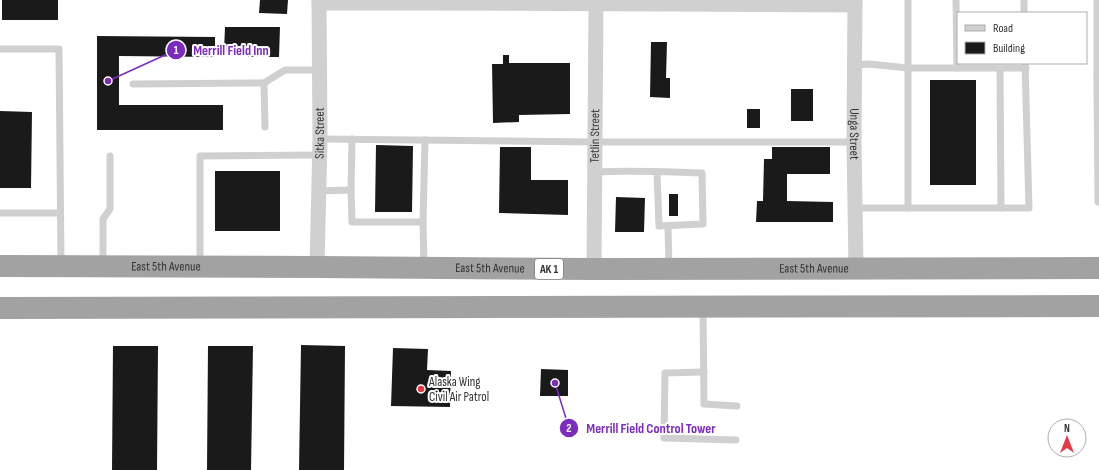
<svg xmlns="http://www.w3.org/2000/svg" width="1099" height="470" viewBox="0 0 1099 470" font-family="'Sofia Sans Condensed',sans-serif">
	<style>
		.building { fill: #1a1a1a }
		.lines { fill: none; stroke-linecap: round; stroke-linejoin: round }
		.service { stroke: #d0d0d0; stroke-width: 7 }
		.minor { stroke: #d0d0d0; stroke-width: 15 }
		.trunk { stroke: #a2a2a2; stroke-width: 22 }
		.poi-dot { fill: #e63946; stroke: #fff; stroke-width: 1.5 }
		.labels { text-anchor: middle; dominant-baseline: central; stroke-width: 4; stroke-linejoin: round; paint-order: stroke }
		.shield { fill: #fff; stroke: #707070; stroke-width: 1 }
		.shield-label { font-size: 12px; font-weight: bold; fill: #333 }
		.street-label { font-size: 13px; fill: #333; stroke: #fff }
		.poi-label { font-size: 13px; fill: #333; stroke: #fff; text-anchor: start }
		.leader { fill: none; stroke: #7b2cbf; stroke-width: 1.5 }
		.callout-dot { fill: #7b2cbf; stroke: #fff; stroke-width: 1.5 }
		.mark-label { font-size: 12px; text-anchor: middle; font-weight: bold; fill: #fff }
		.callout-label { font-size: 14px; text-anchor: middle; font-weight: bold; fill: #7b2cbf; stroke: #fff; stroke-width: 4; stroke-linejoin: round; paint-order: stroke }
	</style>
	<rect width="100%" height="100%" fill="#fff"/>
	<g class="building">
		<rect x="2" y="0" width="56" height="20"/>
		<polygon points="260,0 288,0 287,14 259,13"/>
		<polygon points="225,27 280,27 279,57 248,57 248,51 224,51"/>
		<polygon points="97,36 215,37 215,57 119,56 119,105 223,105 223,130 97,130"/>
		<polygon points="651,42 667,42 666,78 670,78 670,98 650,97"/>
		<polygon points="503,55 509,55 509,63 570,63 570,114 519,115 519,122 493,123 492,64 503,64"/>
		<rect x="930" y="80" width="46" height="105"/>
		<rect x="791" y="89" width="22" height="32"/>
		<rect x="747" y="109" width="13" height="19"/>
		<polygon points="0,111 32,112 31,188 0,188"/>
		<polygon points="376,145 413,146 412,212 375,212"/>
		<polygon points="500,147 531,147 531,180 568,180 568,215 499,213"/>
		<polygon points="772,147 830,147 830,174 787,174 787,201 833,202 833,222 756,222 757,201 763,201 764,159 772,159"/>
		<rect x="215" y="171" width="65" height="60"/>
		<rect x="669" y="194" width="9" height="22"/>
		<polygon points="616,197 645,198 644,232 615,232"/>
		<polygon points="301,345 345,346 344,470 299,470"/>
		<polygon points="113,346 158,346 157,470 112,470"/>
		<polygon points="208,346 253,346 251,470 207,470"/>
		<polygon points="393,348 428,349 427,370 451,371 450,407 391,406"/>
		<polygon points="541,369 568,370 568,396 540,396"/>
	</g>
	<g class="lines">
		<g class="service">
			<polyline points="956,0 957,68"/>
			<polyline points="1024,0 1024,13"/>
			<polyline points="1097,0 1097,80 1099,80"/>
			<polyline points="0,49 59,49 61,263"/>
			<polyline points="855,65 869,64 908,68 908,0"/>
			<polyline points="1000,68 1026,68"/>
			<polyline points="1097,80 1098,202 1099,202"/>
			<polyline points="264,83 265,127"/>
			<polyline points="133,84 264,83 285,70 319,70"/>
			<polyline points="320,139 595,142 854,142"/>
			<path d="M595,172c35,-2 71,0 107,1l1,51 -44,2 -2,-54"/>
			<polyline points="351,190 352,139"/>
			<polyline points="319,191 351,190 352,222 423,222"/>
			<polyline points="855,208 1029,208 1025,63"/>
			<polyline points="908,208 908,68 1000,68 1001,208"/>
			<polyline points="0,213 60,213"/>
			<polyline points="668,226 669,268"/>
			<polyline points="103,264 103,219 110,209 110,156"/>
			<polyline points="200,264 200,156 320,155"/>
			<polyline points="424,266 423,222 425,140"/>
			<polyline points="703,309 704,404 737,406"/>
			<polyline points="704,372 665,373 664,438 736,440"/>
		</g>
		<g class="minor">
			<path id="s1" d="M855,0l-1,142 2,126"/>
			<polyline points="319,3 433,3 855,5"/>
			<path id="s2" d="M317,267l3,-128 -1,-139"/>
			<path id="s3" d="M594,269l2,-266"/>
		</g>
		<g class="trunk">
			<path id="s4" d="M0,266l317,1 277,2 505,-1"/>
			<polyline points="0,308 1099,306"/>
		</g>
	</g>
	<circle class="poi-dot" cx="421" cy="389" r="4"/>
	<g class="labels">
		<rect class="shield" x="535" y="259" width="28" height="20" rx="3"/>
		<g class="shield-label">
			<text x="549" y="269">AK 1</text>
		</g>
		<g class="street-label">
			<text stroke="none"><textPath href="#s2" startOffset="134">Sitka Street</textPath></text>
			<text stroke="none"><textPath href="#s1" startOffset="134">Unga Street</textPath></text>
			<text stroke="none"><textPath href="#s3" startOffset="133">Tetlin Street</textPath></text>
			<text stroke="none"><textPath href="#s4" startOffset="166">East 5th Avenue</textPath></text>
			<text stroke="none"><textPath href="#s4" startOffset="814">East 5th Avenue</textPath></text>
			<text stroke="none"><textPath href="#s4" startOffset="490">East 5th Avenue</textPath></text>
		</g>
		<g class="poi-label">
			<text x="429" y="382">Alaska Wing<tspan x="429" dy="15">Civil Air Patrol</tspan></text>
		</g>
	</g>
	<path class="leader" d="M108 81L176 50M555 383L569 428"/>
	<g class="callout-dot">
		<circle cx="108" cy="81" r="4"/>
		<circle cx="555" cy="383" r="4"/>
		<circle cx="176" cy="50" r="10"/>
		<circle cx="569" cy="428" r="10"/>
	</g>
	<g class="mark-label">
		<text x="176" y="54">1</text>
		<text x="569" y="432">2</text>
	</g>
	<g class="callout-label">
		<text x="231" y="55">Merrill Field Inn</text>
		<text x="651" y="433">Merrill Field Control Tower</text>
	</g>
	<rect x="957" y="12" width="130" height="52" fill="#ffffff" stroke="#adadad"/>
	<rect x="965" y="25" width="20" height="6" fill="#d0d0d0" stroke="#adadad"/>
	<text x="993" y="32" font-size="12" fill="#333333">Road</text>
	<rect x="965" y="42" width="20" height="12" fill="#1a1a1a" stroke="#adadad"/>
	<text x="993" y="52" font-size="12" fill="#333333">Building</text>
	<g transform="translate(1067 438)"><circle r="19" fill="#ffffff" stroke="#adadad"/>
	<path d="M0-3L7 15L0 10L-7 15Z" fill="#e63946"/>
	<text y="-6" font-size="11" font-weight="bold" text-anchor="middle" fill="#333333">N</text>
	</g>
</svg>
